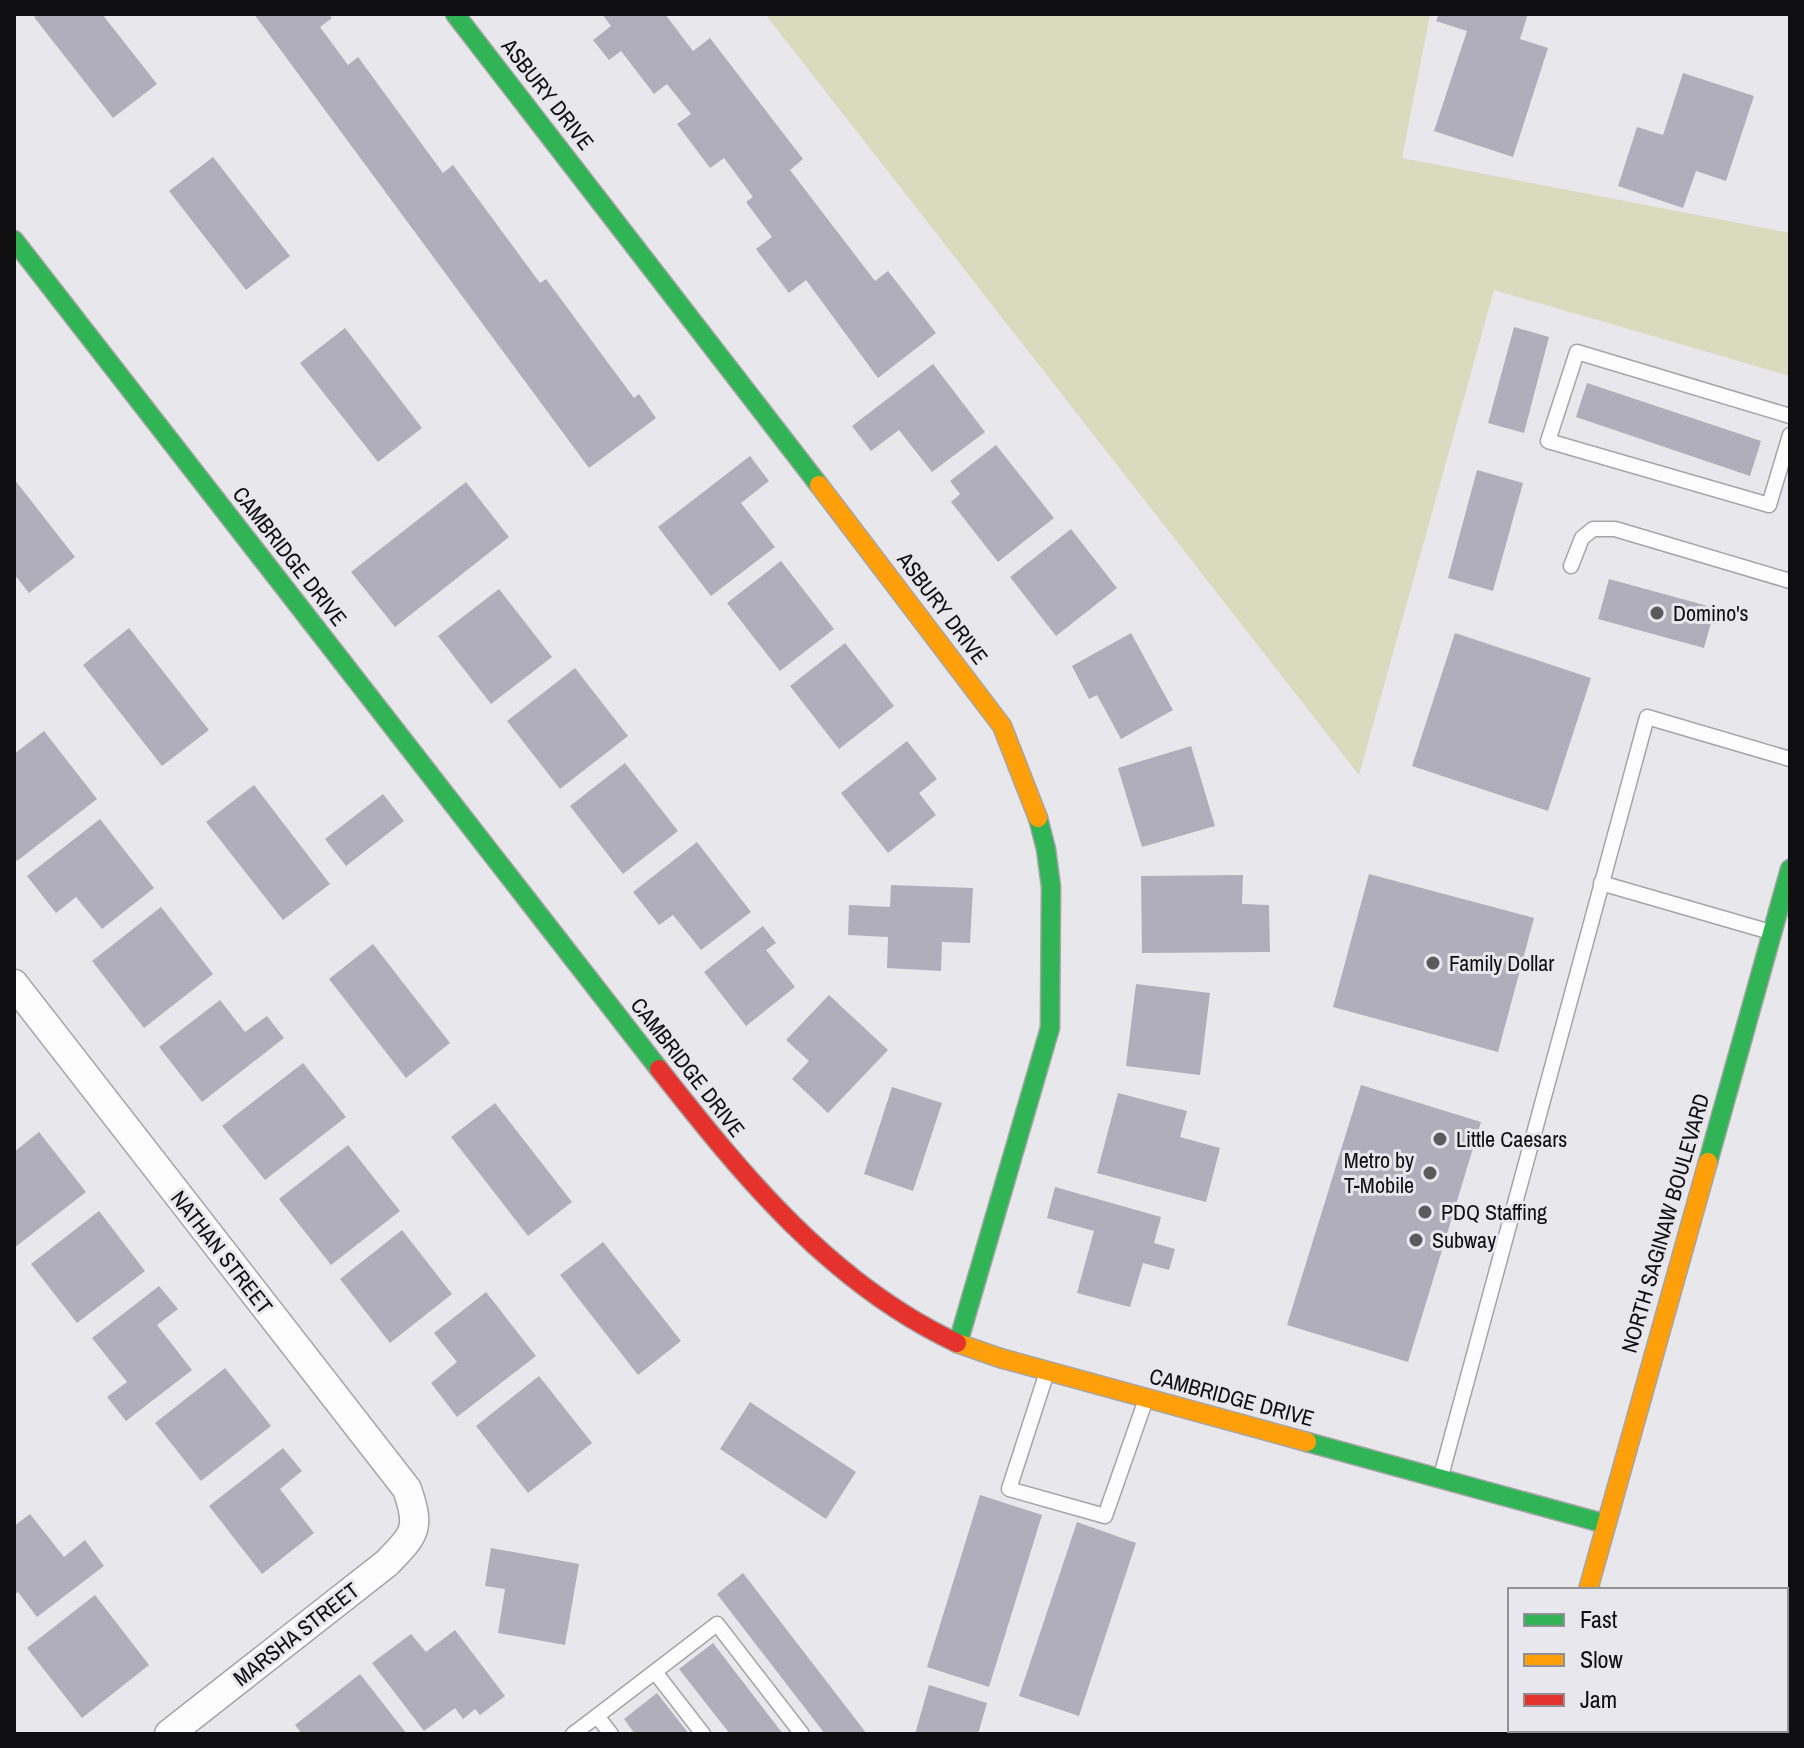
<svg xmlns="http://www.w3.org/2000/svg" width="1804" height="1748" viewBox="0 0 1804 1748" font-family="'Archivo Narrow',sans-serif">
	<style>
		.green { fill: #d9dabe }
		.building { fill: #afaeba }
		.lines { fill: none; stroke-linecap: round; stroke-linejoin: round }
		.lane-casing { stroke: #a5a5a8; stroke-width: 17 }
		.street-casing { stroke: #a5a5a8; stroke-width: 31 }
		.fast-casing { stroke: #a5a5a8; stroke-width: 21 }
		.slow-casing { stroke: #a5a5a8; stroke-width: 21 }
		.jam-casing { stroke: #a5a5a8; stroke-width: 21 }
		.lane { stroke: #fcfcfc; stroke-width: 14 }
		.street { stroke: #fcfcfc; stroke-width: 28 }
		.fast { stroke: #30b455; stroke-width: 18 }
		.slow { stroke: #ff9f0a; stroke-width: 18 }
		.jam { stroke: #e5322d; stroke-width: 18 }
		.rail-casing { stroke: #bababc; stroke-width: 9 }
		.rail { stroke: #e7e7ed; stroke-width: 6; stroke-dasharray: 18; stroke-linecap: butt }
		.poi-dot { fill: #5b5b5e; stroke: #e7e7ed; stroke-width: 3 }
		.labels { text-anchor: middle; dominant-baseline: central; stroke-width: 6; stroke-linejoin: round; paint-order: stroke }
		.street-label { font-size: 22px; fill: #0f0f11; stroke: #e7e7ed }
		.poi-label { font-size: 22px; fill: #0f0f11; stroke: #e7e7ed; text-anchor: start }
	</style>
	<rect width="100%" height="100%" fill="#e8e8ec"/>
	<polygon class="green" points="765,14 1430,14 1402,158 1790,233 1790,376 1494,290 1359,775"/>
	<g class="building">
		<polygon points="38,14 102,14 157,84 113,118 34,17"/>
		<polygon points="254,14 328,14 332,18 320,27 348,65 358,57 443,173 453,165 540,283 546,279 634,398 639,394 656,418 589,468"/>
		<polygon points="602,14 665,14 693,51 710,38 803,159 790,170 875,281 888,271 936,333 878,378 806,280 789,293 756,249 772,237 746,202 753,197 724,158 710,168 677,124 691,114 667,84 654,94 621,51 609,60 593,40 611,26"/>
		<polygon points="1439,14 1528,14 1520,39 1548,48 1513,157 1434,131 1467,31 1436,21"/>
		<polygon points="1683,73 1754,96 1726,181 1696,171 1683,208 1618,186 1637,127 1663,135"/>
		<polygon points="213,157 290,256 246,290 169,191"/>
		<polygon points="1514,327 1549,337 1524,433 1488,423"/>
		<polygon points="345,328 422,428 378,462 300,363"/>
		<polygon points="933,364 985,432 932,472 899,430 871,451 852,426"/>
		<polygon points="1587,383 1761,441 1750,476 1576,417"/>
		<polygon points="996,445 1054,518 998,562 951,502 960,494 950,481"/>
		<polygon points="750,456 769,481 741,503 775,547 711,596 658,527"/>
		<polygon points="1477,470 1523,483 1493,591 1448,578"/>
		<polygon points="14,479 75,557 29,593 14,574"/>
		<polygon points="466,482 509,537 395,627 351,572"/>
		<polygon points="1071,529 1117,588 1056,636 1010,577"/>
		<polygon points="781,561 834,629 780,671 727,603"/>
		<polygon points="1609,579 1715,608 1704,648 1598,619"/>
		<polygon points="499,589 552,657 491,704 438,636"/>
		<polygon points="129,628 209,730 162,766 83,665"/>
		<polygon points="1131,633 1173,710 1121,739 1097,695 1089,699 1072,666"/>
		<polygon points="1455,633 1591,678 1548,811 1412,766"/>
		<polygon points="845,643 894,706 839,749 790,686"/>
		<polygon points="575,668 628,736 560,789 507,721"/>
		<polygon points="44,731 97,799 17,861 14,857 14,754"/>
		<polygon points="907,741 937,779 919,793 936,815 888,853 841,793"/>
		<polygon points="1191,746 1215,826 1142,847 1118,768"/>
		<polygon points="625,763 678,831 623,874 570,806"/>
		<polygon points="254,785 330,884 283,920 206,822"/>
		<polygon points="383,794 404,821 346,866 325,839"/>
		<polygon points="100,819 154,888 102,929 76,897 56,913 27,876"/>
		<polygon points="697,842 751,912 701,950 673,915 659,925 633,892"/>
		<polygon points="1369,874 1534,918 1498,1052 1333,1007"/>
		<polygon points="1243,875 1242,904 1269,905 1270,952 1142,953 1141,876"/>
		<polygon points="891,885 973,888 970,943 942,942 941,971 887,968 888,937 848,935 849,905 890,907"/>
		<polygon points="161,907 213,974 144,1028 92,961"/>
		<polygon points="763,926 776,943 766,950 795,987 746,1026 704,972"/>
		<polygon points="373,944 450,1043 406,1078 329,979"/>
		<polygon points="1136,984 1210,993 1200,1075 1126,1066"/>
		<polygon points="829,995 888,1050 828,1113 792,1079 809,1061 786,1040"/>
		<polygon points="220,1000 245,1032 267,1016 284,1038 202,1102 159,1047"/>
		<polygon points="303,1063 346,1117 265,1180 222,1126"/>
		<polygon points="1361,1085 1481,1122 1408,1362 1287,1325"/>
		<polygon points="892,1087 942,1103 913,1191 864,1174"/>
		<polygon points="1118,1093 1187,1111 1180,1137 1220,1148 1206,1202 1097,1173"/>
		<polygon points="495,1103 572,1202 528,1236 451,1137"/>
		<polygon points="39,1132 86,1192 14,1248 14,1152"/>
		<polygon points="348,1145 400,1211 331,1265 279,1199"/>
		<polygon points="1055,1187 1161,1217 1154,1243 1175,1249 1169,1270 1143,1263 1130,1307 1077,1293 1094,1231 1047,1218"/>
		<polygon points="99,1211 145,1271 77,1323 31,1264"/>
		<polygon points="402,1230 452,1294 390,1343 340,1279"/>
		<polygon points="603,1242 681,1341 638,1375 560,1275"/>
		<polygon points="159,1286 178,1309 157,1325 192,1370 126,1421 107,1397 127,1382 92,1338"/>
		<polygon points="486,1292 536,1356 457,1417 431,1383 457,1362 434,1333"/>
		<polygon points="225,1368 271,1426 201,1481 155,1423"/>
		<polygon points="539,1376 592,1443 528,1493 476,1426"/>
		<polygon points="750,1402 856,1472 826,1519 720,1449"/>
		<polygon points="283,1448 302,1471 280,1489 314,1533 262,1574 209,1506"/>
		<polygon points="980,1495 1042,1515 989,1687 927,1667"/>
		<polygon points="30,1514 64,1557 85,1540 104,1566 37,1617 18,1592 14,1595 14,1526"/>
		<polygon points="1077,1522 1136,1543 1079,1716 1019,1696"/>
		<polygon points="491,1548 579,1564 565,1645 498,1633 505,1589 485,1586"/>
		<polygon points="743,1573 867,1734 825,1734 717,1594"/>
		<polygon points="95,1595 149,1665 82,1718 27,1648"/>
		<polygon points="455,1630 505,1696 480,1715 475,1709 463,1719 455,1708 424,1731 372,1663 411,1634 426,1652"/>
		<polygon points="713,1643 783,1734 730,1734 679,1669"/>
		<polygon points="360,1674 407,1734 302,1734 295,1725"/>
		<polygon points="929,1685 987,1703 978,1734 915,1734"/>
		<polygon points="657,1693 689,1734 635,1734 624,1719"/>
	</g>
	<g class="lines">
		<defs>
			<g id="lane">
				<polyline points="1790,416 1577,352 1548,441 1769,505 1790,435"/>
				<polyline points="1571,566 1582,538 1593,529 1615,529 1790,581"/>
				<polyline points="1601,883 1767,931"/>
				<polyline points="1047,1372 1009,1489 1105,1516 1146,1399"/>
				<polyline points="1441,1476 1647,717 1790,759"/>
				<polyline points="655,1672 703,1734"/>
				<polyline points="597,1716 717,1624 802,1734"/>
				<polyline points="573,1734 597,1716 611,1734"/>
			</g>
			<path id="street" d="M14,984l393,505c14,40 8,45 -20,74l-218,171"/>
			<g id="fast">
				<polyline points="455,14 819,485"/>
				<polyline points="14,240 659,1069"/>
				<polyline points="1708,1162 1790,869"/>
				<polyline points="958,1343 1050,1028 1051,887 1046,849 1038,818"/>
				<polyline points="1307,1442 1606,1524"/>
				<polyline points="1547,1734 1548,1730"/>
			</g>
			<g id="slow">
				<polyline points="819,485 1002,726 1038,818"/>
				<polyline points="957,1343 1000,1358 1307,1442"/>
				<polyline points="1588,1590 1708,1162"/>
			</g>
			<path id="jam" d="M659,1069c84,107 172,215 298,274"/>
		</defs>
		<use href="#lane" class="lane-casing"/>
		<use href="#street" class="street-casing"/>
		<use href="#fast" class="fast-casing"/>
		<use href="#slow" class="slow-casing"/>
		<use href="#jam" class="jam-casing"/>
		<use href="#lane" class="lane"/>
		<use href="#street" class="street"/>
		<use href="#fast" class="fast"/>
		<use href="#slow" class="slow"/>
		<use href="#jam" class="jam"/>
		<defs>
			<g id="rail">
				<polyline points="1786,1666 1790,1652"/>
				<polyline points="1767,1734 1768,1730"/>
			</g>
		</defs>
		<use href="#rail" class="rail-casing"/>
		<use href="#rail" class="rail"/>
	</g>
	<g class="poi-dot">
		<circle cx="1657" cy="613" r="8"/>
		<circle cx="1433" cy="963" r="8"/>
		<circle cx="1440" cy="1139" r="8"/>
		<circle cx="1430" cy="1173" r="8"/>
		<circle cx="1425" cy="1212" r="8"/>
		<circle cx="1416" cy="1240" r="8"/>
	</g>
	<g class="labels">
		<g class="street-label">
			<text transform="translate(548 94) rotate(52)">ASBURY DRIVE</text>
			<text transform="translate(290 556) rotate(52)">CAMBRIDGE DRIVE</text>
			<text transform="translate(943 608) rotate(53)">ASBURY DRIVE</text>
			<text transform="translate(688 1067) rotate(52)">CAMBRIDGE DRIVE</text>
			<text transform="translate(1665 1223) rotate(-74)">NORTH SAGINAW BOULEVARD</text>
			<text transform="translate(222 1252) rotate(52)">NATHAN STREET</text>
			<text transform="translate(1232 1397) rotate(15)">CAMBRIDGE DRIVE</text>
			<text transform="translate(296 1634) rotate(-38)">MARSHA STREET</text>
		</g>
		<g class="poi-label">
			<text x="1673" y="613">Domino's</text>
			<text x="1449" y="963">Family Dollar</text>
			<text x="1456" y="1139">Little Caesars</text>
			<text x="1414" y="1160" text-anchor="end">Metro by<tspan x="1414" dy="25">T-Mobile</tspan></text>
			<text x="1441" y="1212">PDQ Staffing</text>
			<text x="1432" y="1240">Subway</text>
		</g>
	</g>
	<rect width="1804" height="1748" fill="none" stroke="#0f0f11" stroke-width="32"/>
	<rect x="1508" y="1588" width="280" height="144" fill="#e7e7ed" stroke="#919195" stroke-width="2"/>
	<rect x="1524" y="1614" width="40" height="12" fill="#30b455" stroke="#919195" stroke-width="2"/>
	<text x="1580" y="1628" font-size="24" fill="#0f0f11">Fast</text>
	<rect x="1524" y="1654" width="40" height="12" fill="#ff9f0a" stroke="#919195" stroke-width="2"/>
	<text x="1580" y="1668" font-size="24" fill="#0f0f11">Slow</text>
	<rect x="1524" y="1694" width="40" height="12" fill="#e5322d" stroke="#919195" stroke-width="2"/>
	<text x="1580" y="1708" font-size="24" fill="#0f0f11">Jam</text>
</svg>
